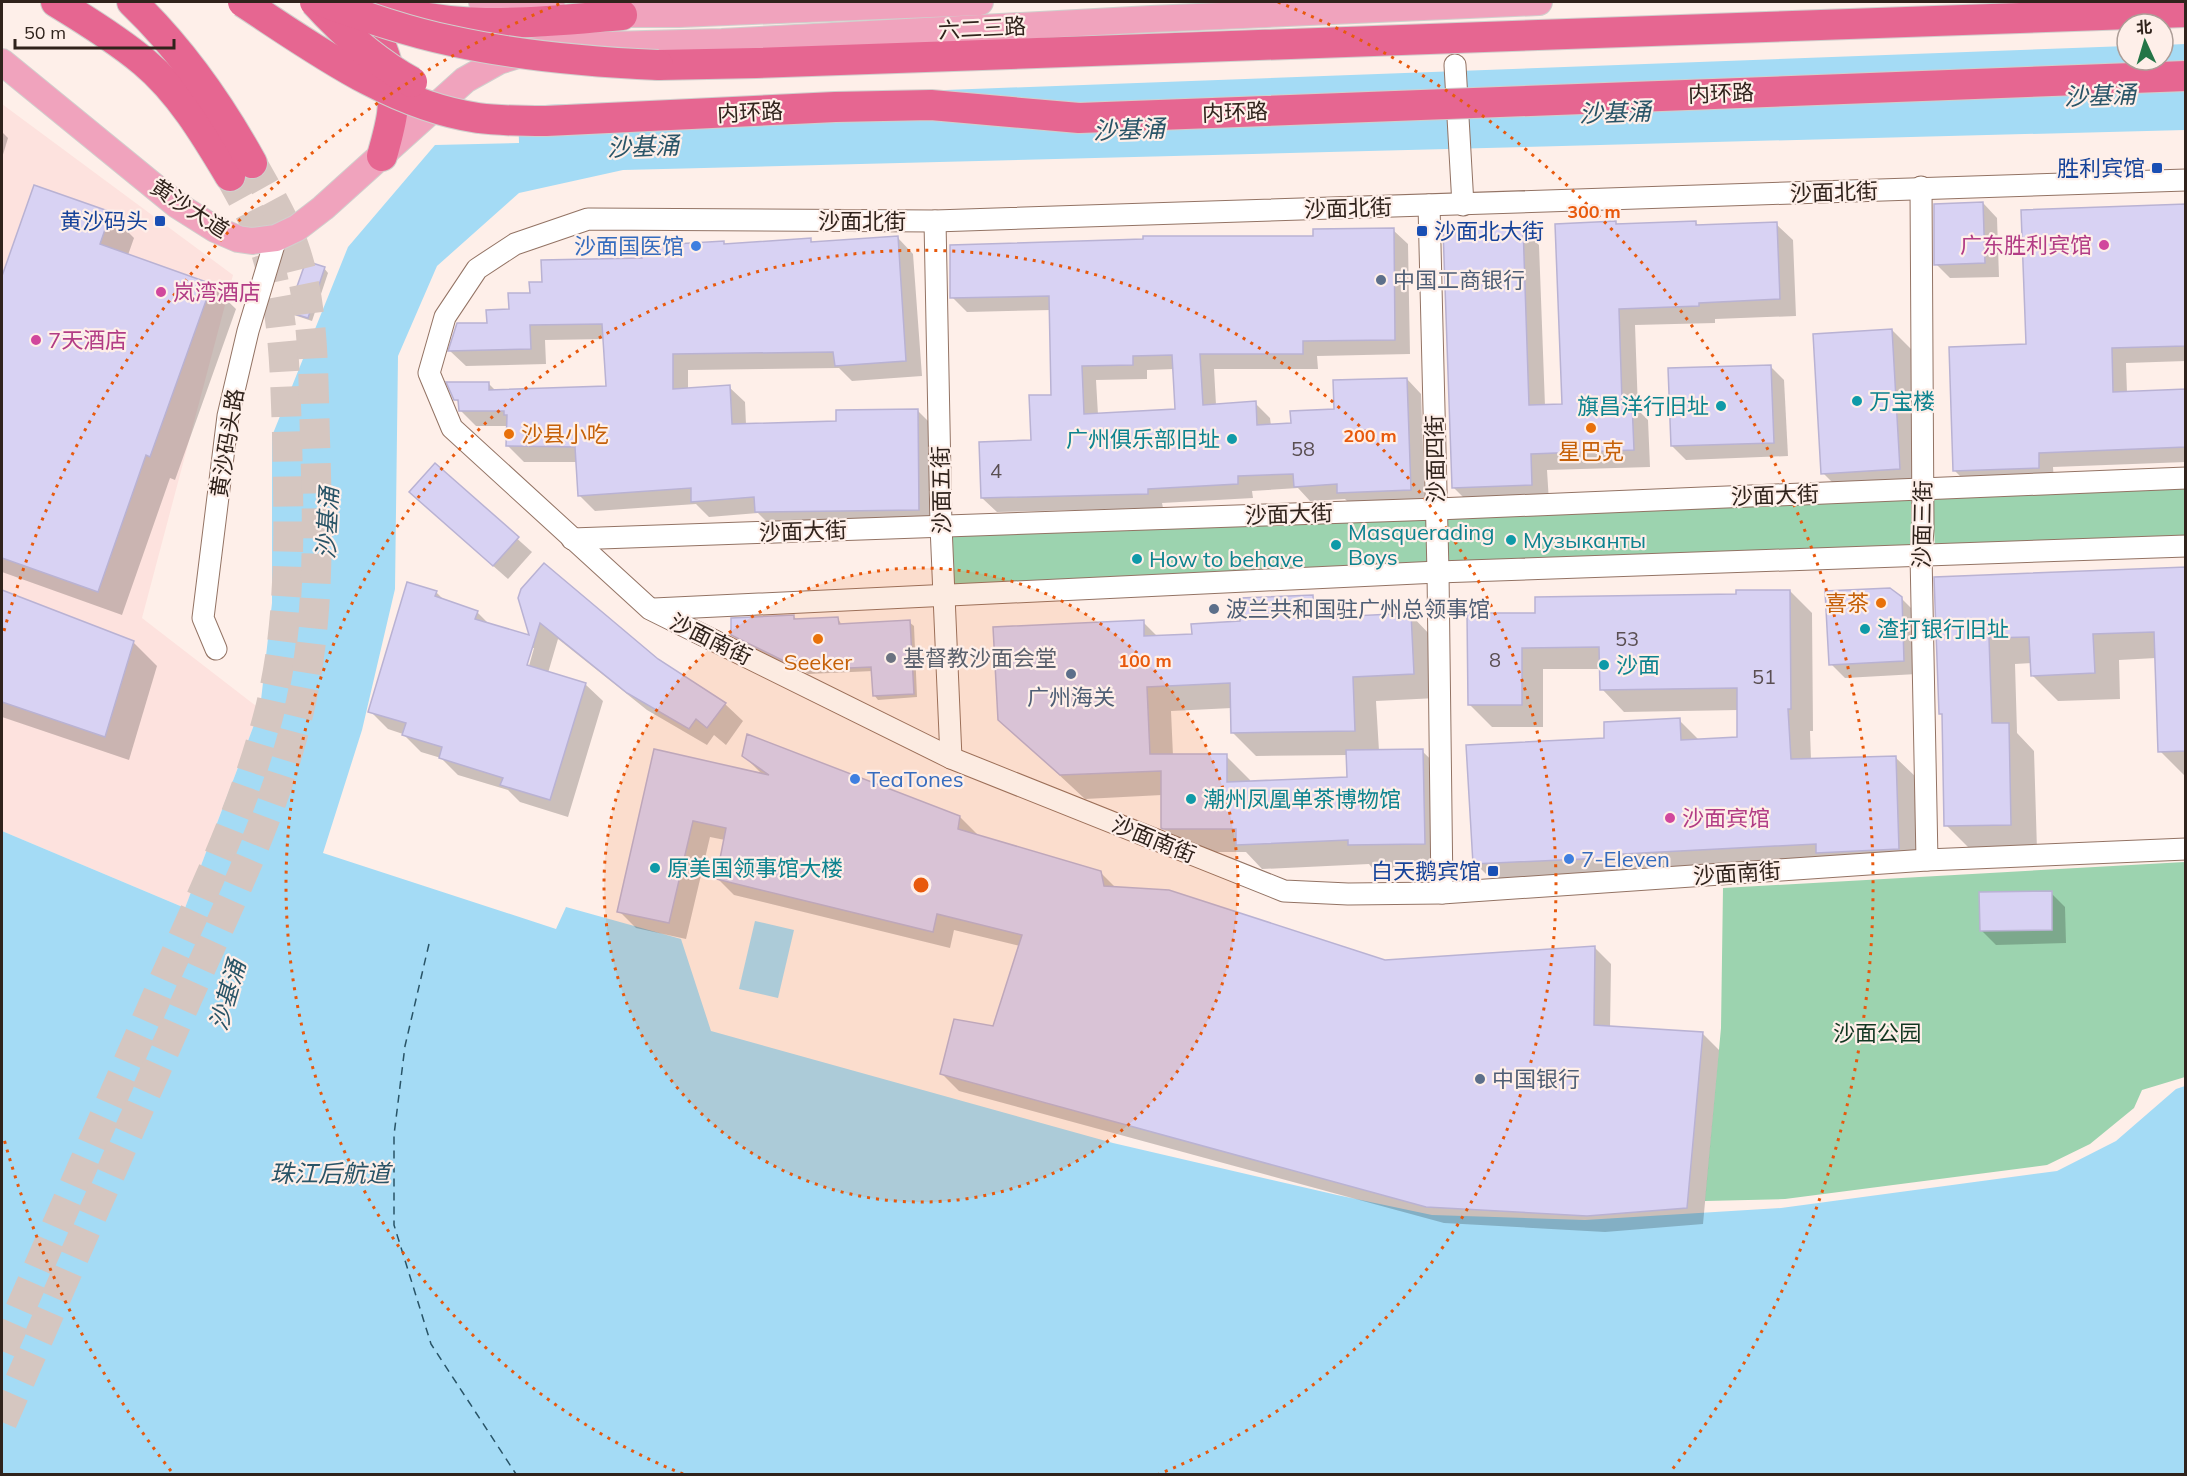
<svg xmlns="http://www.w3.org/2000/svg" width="2187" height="1476" viewBox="0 0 2187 1476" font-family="Mulish,'Noto Sans SC',sans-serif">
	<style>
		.commercial { fill: #fde2de }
		.green { fill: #9cd3af }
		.water { fill: #a4dbf5 }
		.shadow { fill: #0003; fill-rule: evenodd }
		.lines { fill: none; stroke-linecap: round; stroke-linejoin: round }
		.ferry { stroke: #295467; stroke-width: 1.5; stroke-dasharray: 8 6; stroke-linecap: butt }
		.building { fill: #d8d2f3; stroke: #b9b2d3; stroke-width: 1.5; fill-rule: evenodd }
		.highway-tunnel { stroke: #d5c6c0; stroke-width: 30; stroke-dasharray: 30 15; stroke-linecap: butt }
		.minor-casing { stroke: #937364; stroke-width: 23 }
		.major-casing { stroke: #d1cfcd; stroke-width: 28 }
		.highway-casing { stroke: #d1cfcd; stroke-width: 32 }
		.minor { stroke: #fff; stroke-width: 21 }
		.major { stroke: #f0a3bd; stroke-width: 26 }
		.highway { stroke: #e66691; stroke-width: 30 }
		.highway-bridge-casing { stroke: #d1cfcd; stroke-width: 32; stroke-linecap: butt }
		.highway-bridge { stroke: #e66691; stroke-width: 30 }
		.ring { fill: none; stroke: #e8590c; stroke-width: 3; stroke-dasharray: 3 6 }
		.transit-dot { fill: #1a4fb4; stroke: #feefe9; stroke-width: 2 }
		.hotel-dot { fill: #d1479c; stroke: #feefe9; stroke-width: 2 }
		.shop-dot { fill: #3f7fe0; stroke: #feefe9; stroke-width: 2 }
		.service-dot { fill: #5c6f8a; stroke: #feefe9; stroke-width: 2 }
		.culture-dot { fill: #0f9aa8; stroke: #feefe9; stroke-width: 2 }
		.food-dot { fill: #e8710a; stroke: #feefe9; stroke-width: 2 }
		.worship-dot { fill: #6b7280; stroke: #feefe9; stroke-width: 2 }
		.labels { text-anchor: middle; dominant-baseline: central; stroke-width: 4.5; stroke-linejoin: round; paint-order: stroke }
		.number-label { font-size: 20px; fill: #5a4f52 }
		.street-label { font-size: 22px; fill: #30231c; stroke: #feefe9 }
		.transit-label { font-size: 22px; fill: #164399; stroke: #feefe9; text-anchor: end }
		.hotel-label { font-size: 22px; fill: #b23c85; stroke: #feefe9; text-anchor: start }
		.shop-label { font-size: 22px; fill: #366cbe; stroke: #feefe9; text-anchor: start }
		.service-label { font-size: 22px; fill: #4e5e75; stroke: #feefe9; text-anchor: start }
		.culture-label { font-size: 22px; fill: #0d838f; stroke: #feefe9; text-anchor: start }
		.food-label { font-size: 22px; fill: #c56008; stroke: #feefe9 }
		.worship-label { font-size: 22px; fill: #5b616d; stroke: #feefe9; text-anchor: start }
		.park-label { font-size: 22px; fill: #113621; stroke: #feefe9 }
		.water-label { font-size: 24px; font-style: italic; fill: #295467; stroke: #feefe9 }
		.centre { fill: #e8590c; stroke: #feefe9; stroke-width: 3 }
		.ring-label { font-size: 18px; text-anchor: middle; font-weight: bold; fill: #e8590c; stroke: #feefe9; stroke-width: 4.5; stroke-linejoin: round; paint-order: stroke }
	</style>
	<rect width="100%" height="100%" fill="#feefe9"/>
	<polygon class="commercial" points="2,104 233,275 142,618 260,709 185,908 2,831"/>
	<g class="green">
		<polygon points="2185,484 2185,540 1935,546 1932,493"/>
		<polygon points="1911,495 1913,547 1444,564 1442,515"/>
		<polygon points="1430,516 1432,565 954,587 952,529"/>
		<polygon points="2185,862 2185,1077 2142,1090 2134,1108 2090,1144 2047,1165 1785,1199 1705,1201 1721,1028 1723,888"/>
	</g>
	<g class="water">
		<polygon points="2185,44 2185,130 623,170 519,193 437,266 398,356 395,589 362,730 323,853 556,929 566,907 681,939 711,1031 1113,1143 1337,1195 1432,1215 1585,1220 1781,1208 2057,1171 2116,1141 2176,1089 2185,1086 2185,1474 2,1474 2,831 185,908 260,709 272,603 272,436 348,247 435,145 519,143 518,106 2127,46 2127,60 2163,60 2163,45"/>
		<polygon points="755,921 794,930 778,998 739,989"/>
	</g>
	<g class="shadow">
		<polygon points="2,132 8,138 2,158"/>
		<polygon points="35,187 110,214 134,238 128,255 211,285 236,309 175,480 170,478 122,615 2,572 2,281"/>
		<polygon points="1983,203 1997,218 1999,277 1950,278 1936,264"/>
		<polygon points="2186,205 2186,361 2126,363 2127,393 2186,390 2186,462 2053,467 2054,483 1970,486 1955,471 2028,346"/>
		<polygon points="1695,222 1699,226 1776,224 1793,240 1796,316 1715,319 1715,323 1635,325 1638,410 1648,420 1650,467 1547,470 1549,502 1471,505 1454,488 1522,228 1539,245 1545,406 1564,406 1557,225"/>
		<path d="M1393,230l15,14 2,110 -93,2 1,13h-104l2,36 39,-2 15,15 1,8 21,-1 44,-15 71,-31 14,15 4,110 -72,3 -8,-8 -35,2 -12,-13 -46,3 1,7 -91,5 1,5 -166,4 -15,-14 51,-57 20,-45 -2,-86 -84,2 -15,-15 362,-59zM1174,369l3,42 -79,4 -2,-35 51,-1v-9z"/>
		<polygon points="898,238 913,254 922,376 852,381 839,368 688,370 688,389 729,387 745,402 746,425 838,422 917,410 933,426 934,525 772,527 758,513 709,517 696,504 595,511 579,495 577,462 524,462 508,446 508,426 476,426 460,410 460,403 455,399 488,383 496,391 608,387 605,339 545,340 546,364 466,366 450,351 510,311 543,283 724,243 726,245 810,240 814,243"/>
		<polygon points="324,268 328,273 312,321 294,315 290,311"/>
		<polygon points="1892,330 1911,349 1919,487 1842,492 1823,473"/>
		<polygon points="1770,366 1784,380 1788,456 1686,460 1672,446"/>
		<polygon points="435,465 532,552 508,579 425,506"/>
		<polygon points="2186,569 2186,777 2160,751 2156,658 2119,660 2120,699 2058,701 2032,675 2032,663 2015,664 2017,733 2034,751 2037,850 1972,851 1946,825 1944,717 1941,713 1936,578"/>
		<polygon points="1790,591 1812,613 1813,731 1810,731 1811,760 1895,757 1918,779 1921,871 1497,885 1475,863 1679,720 1700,741 1739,739 1739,710 1624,712 1602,689 1601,669 1543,669 1543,727 1492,727 1469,704 1537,614"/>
		<polygon points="2,592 133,642 157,666 129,760 2,717"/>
		<path d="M436,592l10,10 31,10 13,13 42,13 -13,-40 138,62 68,44 18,17 -17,24 -12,-10 -7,10 -60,-35 -89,-71 -10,34 37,11 18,17 -35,116 -48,-15 -12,-12 -50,-15 -17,-17 -20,-6 -18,-18 -15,-5 -18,-18zM531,648h3l-7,25 -3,-1z"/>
		<path d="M1312,597l22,21 76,-4 24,25 3,59 -61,3 3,50h43l25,24 1,92 -75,2 -4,-5 -107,5 -16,-17h-59l-25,-25v-32l-77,4 -86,-80 144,-97 15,15 36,-2 48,-12zM1232,708v24l24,24 92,-1v24l-98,4v-3l-24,-24h-53l-2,-45z"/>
		<polygon points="1901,598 1915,612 1917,674 1845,678 1831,664"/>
		<polygon points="794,617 798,621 838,619 842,625 909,622 914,626 917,697 878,700 874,695 873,671 808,674 799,667 798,664 789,665 737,639 733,634"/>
		<polygon points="655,751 763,775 744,756 960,817 977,834 976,836 1100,872 1116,888 1385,962 1594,947 1611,964 1610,1028 1702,1033 1719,1050 1703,1224 1605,1232 1444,1223 959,1091 942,1074 994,1027 1020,946 954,930 950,948 734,895 717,878 725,840 710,837 686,939 636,928 619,911"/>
		<polygon points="2051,893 2065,907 2066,943 1996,945 1982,931"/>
	</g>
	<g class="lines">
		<polyline class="ferry" points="429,944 405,1046 394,1135 394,1225 431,1344 516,1474"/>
	</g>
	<g class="building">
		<polygon points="34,185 111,212 100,244 212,284 150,457 146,455 98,592 2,558 2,276"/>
		<polygon points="1983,202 1985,263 1934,265 1934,204"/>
		<polygon points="2186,204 2186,346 2112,348 2113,392 2186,389 2186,447 2039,453 2039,468 1953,471 1949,347 2026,344 2021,210"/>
		<polygon points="1616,221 1616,224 1696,221 1696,225 1777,222 1780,299 1699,303 1699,306 1619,309 1622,402 1632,402 1634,450 1531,454 1532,485 1452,488 1443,229 1523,226 1529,405 1562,404 1555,224"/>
		<path d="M1394,228l1,112 -92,1v13h-103l3,51 53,-4 1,24 34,-2 -1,-12 44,-2 -1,-29 74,-2 4,112 -74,3v-9l-43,3 -1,-13 -55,2v8l-90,5v5l-167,4 -2,-56 52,-2 -2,-45h22l-2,-99 -99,2v-53l193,-6v-3h170v-7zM1172,355l3,54 -91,5 -2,-48 51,-1v-9z"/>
		<polygon points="898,236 906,361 835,366 833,352 673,354 673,389 730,385 732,424 836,421 836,410 918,409 919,510 755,512 754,497 691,502 691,488 578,496 575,447 506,446 507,415 504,415 504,411 459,411 458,400 454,400 446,382 489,382 489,390 606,386 602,324 530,325 531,349 448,351 457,323 487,323 486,310 509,309 508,293 530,293 529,282 542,282 541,260 642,258 641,246 724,241 724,244 811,238 811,242"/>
		<polygon points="306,261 325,267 308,318 288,312"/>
		<polygon points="1892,329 1900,469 1821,474 1813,334"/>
		<polygon points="1771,365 1774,443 1671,446 1668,368"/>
		<polygon points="435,463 519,537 493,566 409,492"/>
		<polygon points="544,563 658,659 726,703 707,728 696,719 689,729 627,693 540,623 527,665 586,683 550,800 500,785 503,778 439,758 442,747 402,735 406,723 368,712 407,582 437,591 435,596 478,611 475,619 529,635 518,598 521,589"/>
		<polygon points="2186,567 2186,751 2158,752 2154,632 2093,634 2095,673 2031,676 2029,637 1989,638 1992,723 2009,723 2011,825 1944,826 1942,714 1939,714 1934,577"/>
		<polygon points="1890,588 1902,597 1904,661 1829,665 1825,591"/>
		<polygon points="2,590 134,641 105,737 2,702"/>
		<polygon points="1736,590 1790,590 1791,709 1788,709 1791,759 1896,756 1899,849 1816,853 1816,844 1604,855 1604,858 1473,864 1466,745 1604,738 1604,722 1680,718 1681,740 1737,737 1737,688 1600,690 1599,647 1522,648 1522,705 1468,705 1467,613 1535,613 1535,597 1736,594"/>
		<polygon points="1313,595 1314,618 1411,613 1414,674 1353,677 1355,731 1231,733 1230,683 1147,687 1150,754 1227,754 1227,782 1347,777 1346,750 1423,749 1425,844 1348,845 1348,840 1236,845 1236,829 1163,829 1161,828 1161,771 1060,775 998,720 993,627 1144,620 1144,636 1192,634 1191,624 1240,621 1240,598"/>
		<polygon points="794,615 794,619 838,617 839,624 910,620 914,694 873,696 871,667 803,670 797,668 797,660 784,661 731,635 731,618"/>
		<polygon points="747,734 960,816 958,829 1101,871 1104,886 1169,890 1385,960 1595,946 1594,1025 1703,1032 1687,1208 1587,1216 1426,1207 940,1074 954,1019 993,1026 1022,935 937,914 933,932 716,879 726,828 693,821 669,923 617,912 654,749 769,775 742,756"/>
		<polygon points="2052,891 2052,930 1980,931 1979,892"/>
	</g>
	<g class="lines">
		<g class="highway-tunnel">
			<path d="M2,1351c54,-124 108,-247 162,-371 39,-87 81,-174 105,-267 23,-90 20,-186 18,-279 -2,-61 -3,-126 -22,-185 -8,-26 -22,-49 -35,-73"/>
			<path d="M2,1422c61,-141 123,-282 185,-423 40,-91 86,-183 110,-280 23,-91 21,-187 18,-280 -2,-62 0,-132 -21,-192 -10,-29 -27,-57 -42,-84"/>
		</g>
		<defs>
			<g id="minor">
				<polyline points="1455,65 1463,205"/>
				<polyline points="2186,180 935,221 588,219 515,244 477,269 445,317 429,373 452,428 650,609 951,758 1284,891 1348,894 1442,893 1927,860 2186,849"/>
				<polyline points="1921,187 1923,530 1921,554 1927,860"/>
				<polyline points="1429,205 1438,572 1442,893"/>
				<polyline points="935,221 941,526 951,758"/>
				<polyline points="572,539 1437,509 2186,478"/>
				<polyline points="654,609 1438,572 2186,546"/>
				<polyline points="216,649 203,618 228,416 248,331 276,238"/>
			</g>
			<g id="major">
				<polyline points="482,2 516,7 553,10"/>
				<polyline points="602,14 679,14 980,2"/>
				<polyline points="2,62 177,205 215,229 238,239 252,241 276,238 297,228 323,208 465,80 499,61 531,51 570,46 722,42 1151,19 1539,2"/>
			</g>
			<g id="highway">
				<path d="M56,2c28,17 63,39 88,60 36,30 62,74 86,114"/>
				<path d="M132,2c49,47 87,101 120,161"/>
				<path d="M360,2c18,34 37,72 32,112 -2,14 -6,28 -10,42"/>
				<path d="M375,5c82,28 162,17 247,10"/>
				<polyline points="658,65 756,63 2186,12"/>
			</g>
		</defs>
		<use href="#minor" class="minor-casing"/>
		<use href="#major" class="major-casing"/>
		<use href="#highway" class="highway-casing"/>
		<use href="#minor" class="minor"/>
		<use href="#major" class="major"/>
		<use href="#highway" class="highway"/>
		<defs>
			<g id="highway-bridge">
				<path d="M243,2c72,47 147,103 235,116 23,3 45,3 68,3l289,-14 96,-2 148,13 1107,-42"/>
				<path d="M315,2c29,32 59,59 97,80"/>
				<path d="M324,2c42,15 84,30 128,39 68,15 136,21 206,24"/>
			</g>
		</defs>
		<use href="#highway-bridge" class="highway-bridge-casing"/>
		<use href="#highway-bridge" class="highway-bridge"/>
	</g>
	<circle cx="921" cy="885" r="317" fill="#e8590c" fill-opacity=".12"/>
	<g class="ring">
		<circle cx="921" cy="885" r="317"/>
		<path d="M683 1474A635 635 0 1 1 1159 1474"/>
		<path d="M171 1471A952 952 0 0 1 4 1139M4 631A952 952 0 0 1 564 2M1278 2A952 952 0 0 1 1671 1471"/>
	</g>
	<g class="transit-dot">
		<rect x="2151" y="162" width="12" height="12" rx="3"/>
		<rect x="154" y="215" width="12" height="12" rx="3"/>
		<rect x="1416" y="225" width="12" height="12" rx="3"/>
		<rect x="1487" y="865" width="12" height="12" rx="3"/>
	</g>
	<g class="hotel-dot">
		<circle cx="2104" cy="245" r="6"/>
		<circle cx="161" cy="292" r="6"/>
		<circle cx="36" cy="340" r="6"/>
		<circle cx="1670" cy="818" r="6"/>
	</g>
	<g class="shop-dot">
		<circle cx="696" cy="246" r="6"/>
		<circle cx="855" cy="779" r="6"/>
		<circle cx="1569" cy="859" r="6"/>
	</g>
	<g class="service-dot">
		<circle cx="1381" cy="280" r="6"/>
		<circle cx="1214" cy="609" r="6"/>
		<circle cx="1071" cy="674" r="6"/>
		<circle cx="1480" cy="1079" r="6"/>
	</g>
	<g class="culture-dot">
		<circle cx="1857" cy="401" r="6"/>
		<circle cx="1721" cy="406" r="6"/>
		<circle cx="1232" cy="439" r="6"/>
		<circle cx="1511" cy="540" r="6"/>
		<circle cx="1336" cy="545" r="6"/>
		<circle cx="1137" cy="559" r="6"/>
		<circle cx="1865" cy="629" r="6"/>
		<circle cx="1604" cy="665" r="6"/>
		<circle cx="1191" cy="799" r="6"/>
		<circle cx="655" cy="868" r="6"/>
	</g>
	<g class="food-dot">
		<circle cx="1591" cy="428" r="6"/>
		<circle cx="509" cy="434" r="6"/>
		<circle cx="1881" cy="603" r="6"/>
		<circle cx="818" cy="639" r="6"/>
	</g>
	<circle class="worship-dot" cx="891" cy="658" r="6"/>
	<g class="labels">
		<g class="number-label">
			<text x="1303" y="448">58</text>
			<text x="996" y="470">4</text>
			<text x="1627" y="638">53</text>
			<text x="1495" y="659">8</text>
			<text x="1764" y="676">51</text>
		</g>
		<g class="street-label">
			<text transform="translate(982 28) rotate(-3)">六二三路</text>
			<text transform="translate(1721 93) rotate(-2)">内环路</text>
			<text transform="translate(750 112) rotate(-3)">内环路</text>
			<text transform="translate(1235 112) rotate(-2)">内环路</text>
			<text transform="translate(1834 192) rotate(-2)">沙面北街</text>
			<text transform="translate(190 208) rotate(33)">黄沙大道</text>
			<text transform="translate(1348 208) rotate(-2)">沙面北街</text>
			<text x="862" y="221">沙面北街</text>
			<text transform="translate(227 443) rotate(-81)">黄沙码头路</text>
			<text transform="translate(1435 459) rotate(-91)">沙面四街</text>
			<text transform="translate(941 490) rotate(-91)">沙面五街</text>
			<text transform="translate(1775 495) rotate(-2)">沙面大街</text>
			<text transform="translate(1289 514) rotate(-2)">沙面大街</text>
			<text transform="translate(1922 524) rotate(-89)">沙面三街</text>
			<text transform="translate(803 531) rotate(-2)">沙面大街</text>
			<text transform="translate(711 639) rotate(26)">沙面南街</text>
			<text transform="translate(1154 839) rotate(22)">沙面南街</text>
			<text transform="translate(1737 873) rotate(-4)">沙面南街</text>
		</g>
		<g class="transit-label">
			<text x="2145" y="168">胜利宾馆</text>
			<text x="148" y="221">黄沙码头</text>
			<text x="1434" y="231" text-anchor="start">沙面北大街</text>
			<text x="1481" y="871">白天鹅宾馆</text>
		</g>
		<g class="hotel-label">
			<text x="2092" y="245" text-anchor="end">广东胜利宾馆</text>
			<text x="173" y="292">岚湾酒店</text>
			<text x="48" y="340">7天酒店</text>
			<text x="1682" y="818">沙面宾馆</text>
		</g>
		<g class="shop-label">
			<text x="684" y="246" text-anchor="end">沙面国医馆</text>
			<text x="867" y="779">TeaTones</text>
			<text x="1581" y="859">7-Eleven</text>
		</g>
		<g class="service-label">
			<text x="1393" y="280">中国工商银行</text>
			<text x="1226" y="609">波兰共和国驻广州总领事馆</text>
			<text x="1071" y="697" text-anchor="middle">广州海关</text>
			<text x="1492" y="1079">中国银行</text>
		</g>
		<g class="culture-label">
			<text x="1869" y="401">万宝楼</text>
			<text x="1709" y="406" text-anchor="end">旗昌洋行旧址</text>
			<text x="1220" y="439" text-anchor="end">广州俱乐部旧址</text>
			<text x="1348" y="532">Masquerading<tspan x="1348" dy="25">Boys</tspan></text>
			<text x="1523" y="540">Музыканты</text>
			<text x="1149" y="559">How to behave</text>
			<text x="1877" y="629">渣打银行旧址</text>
			<text x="1616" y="665">沙面</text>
			<text x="1203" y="799">潮州凤凰单茶博物馆</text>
			<text x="667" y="868">原美国领事馆大楼</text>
		</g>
		<g class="food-label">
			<text x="521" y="434" text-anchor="start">沙县小吃</text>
			<text x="1591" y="451">星巴克</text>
			<text x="1869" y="603" text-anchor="end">喜茶</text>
			<text x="818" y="662">Seeker</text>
		</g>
		<g class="worship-label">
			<text x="903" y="658">基督教沙面会堂</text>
		</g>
		<g class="park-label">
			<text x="1877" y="1033">沙面公园</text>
		</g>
		<g class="water-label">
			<text transform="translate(2100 95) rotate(-2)">沙基涌</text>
			<text transform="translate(1615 112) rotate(-2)">沙基涌</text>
			<text transform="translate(1129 129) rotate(-2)">沙基涌</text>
			<text transform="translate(643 146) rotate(-2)">沙基涌</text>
			<text transform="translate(327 523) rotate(-87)">沙基涌</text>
			<text transform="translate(227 995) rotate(-74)">沙基涌</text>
			<text x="330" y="1173">珠江后航道</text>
		</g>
	</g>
	<circle cx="921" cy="885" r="9" class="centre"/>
	<g class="ring-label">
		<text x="1594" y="218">300 m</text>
		<text x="1370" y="442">200 m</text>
		<text x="1145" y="667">100 m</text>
	</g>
	<rect width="2187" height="1476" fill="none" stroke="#30231c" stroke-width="6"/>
	<g transform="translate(2145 42) rotate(356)"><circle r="28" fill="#feefe9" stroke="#ac9d97" stroke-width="1.5"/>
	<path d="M0-4.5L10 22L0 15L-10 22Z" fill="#247547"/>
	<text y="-9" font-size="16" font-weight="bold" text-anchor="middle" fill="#30231c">北</text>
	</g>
	<path d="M15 39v9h159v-9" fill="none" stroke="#30231c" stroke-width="3"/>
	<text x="24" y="39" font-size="18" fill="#30231c" stroke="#feefe9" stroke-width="4.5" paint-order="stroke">50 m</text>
</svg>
